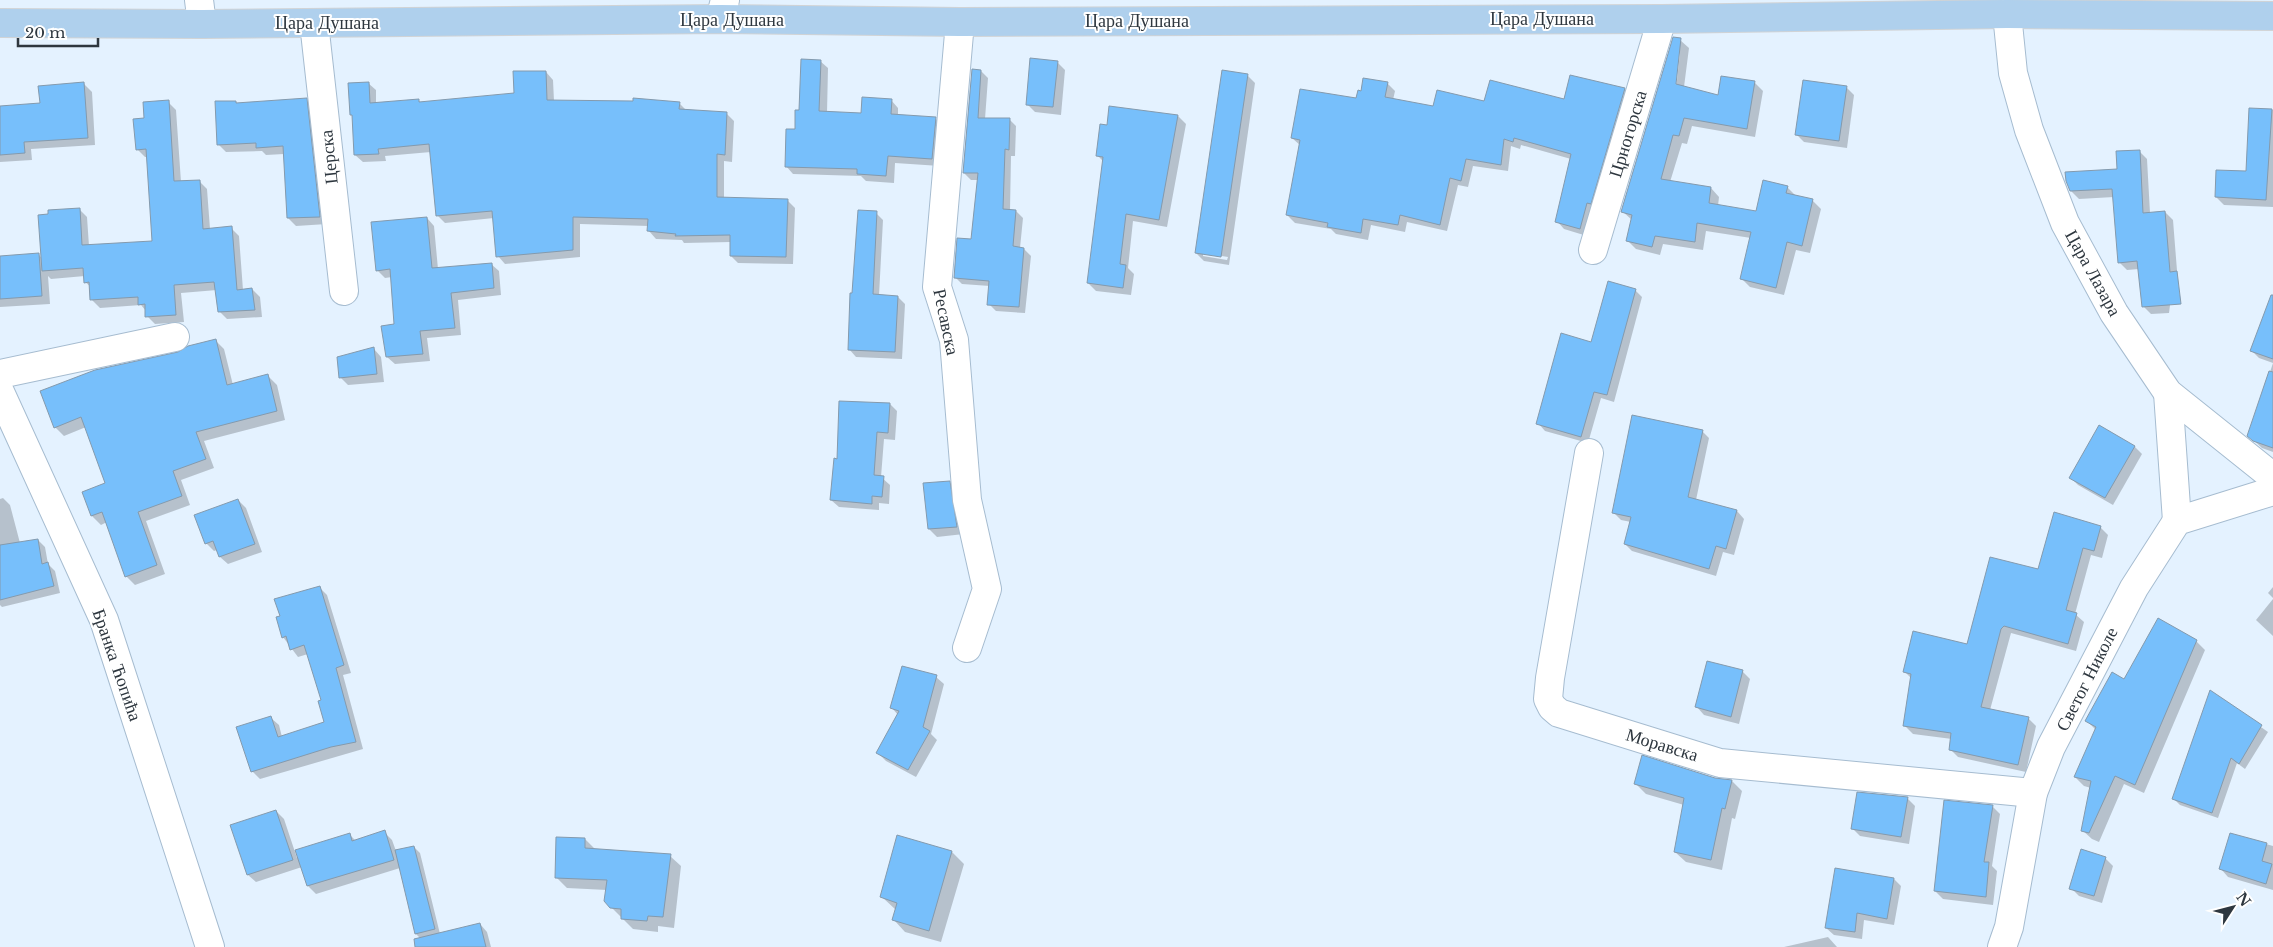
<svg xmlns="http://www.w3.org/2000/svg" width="2273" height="947" viewBox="0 0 2273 947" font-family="'Libre Baskerville',serif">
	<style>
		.shadow { fill: #0003; fill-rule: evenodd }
		.building { fill: #77bffb; stroke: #849aad }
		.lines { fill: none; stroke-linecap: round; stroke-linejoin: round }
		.minor-casing { stroke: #a6bcd0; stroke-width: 30 }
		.major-casing { stroke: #d1d3d5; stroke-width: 30 }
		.minor { stroke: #fff; stroke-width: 28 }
		.major { stroke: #afd0ed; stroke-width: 28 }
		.labels { text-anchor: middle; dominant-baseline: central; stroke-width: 4; stroke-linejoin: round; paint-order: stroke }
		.street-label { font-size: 18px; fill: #2e373f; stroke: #fff }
	</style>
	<rect width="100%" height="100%" fill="#e4f2ff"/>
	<g class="shadow">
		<path d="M1680,40l9,8 -5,39 35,10 3,-20 33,6 8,8 -8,46 -63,-11 -5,18 -5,-1 -12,39 41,6 8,9 -1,9 39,6 30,-25 8,8 17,5 9,9 -11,44 -14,-3 -12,45 -34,-8 -9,-9 10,-40 -45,-7 -3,19 -40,-6 -3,11 -24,-6 -9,-9 5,-20 -10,-9zM1680,52l-4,38h-2l3,-32z"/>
		<polygon points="820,61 828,68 827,113 862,114 891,100 898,108 898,116 935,118 943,126 940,166 895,163 894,183 866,181 861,176 793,174 786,166 800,112"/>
		<polygon points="1057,62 1065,70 1061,115 1035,112 1027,104"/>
		<polygon points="981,71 988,78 985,119 1009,119 1016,126 1015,156 1011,156 1010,211 1016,211 1023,218 1020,248 1024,249 1031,256 1025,313 996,311 989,304 990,286 962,284 955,277 972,241 978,180 971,180 964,173"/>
		<polygon points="546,72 553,80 554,101 679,103 687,111 727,114 734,121 732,162 724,161 724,199 787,200 795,208 793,264 738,263 731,256 731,242 684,243 682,240 656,239 649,231 649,226 580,224 580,257 505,264 498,256 494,218 445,223 437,215 431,152 385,156 386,161 363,162 355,155 354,117 351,114 368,83 376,90 376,103 418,100 421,103 515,94"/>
		<path d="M1247,75l8,8 -26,182 -25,-4 -8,-8zM1203,253l25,4 -1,3 -24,-4z"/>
		<polygon points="1387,83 1395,91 1393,100 1434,108 1485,103 1564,101 1625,89 1632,96 1587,236 1564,229 1557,221 1571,159 1521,145 1520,149 1511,146 1508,171 1473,166 1468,187 1458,185 1447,231 1407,222 1405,232 1371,225 1368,240 1336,234 1331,229 1295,223 1287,215 1301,146 1292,138"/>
		<polygon points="84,84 92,92 95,145 31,149 32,160 0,162 0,107 41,105"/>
		<polygon points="1846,87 1854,95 1847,148 1804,142 1796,134"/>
		<polygon points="306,100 314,108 327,224 296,226 288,218 284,154 266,155 262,151 226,152 218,144 236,102 238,104"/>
		<polygon points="168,102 176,110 181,182 199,181 207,189 210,229 231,228 239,236 243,290 252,289 260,297 262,317 227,319 219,311 217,290 181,293 184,322 155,324 147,316 146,311 141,305 100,308 92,300 91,287 85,282 85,276 51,279 48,276 50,304 0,307 0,257 39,255 42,258 79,209 87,217 89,246 153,242 147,157 145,157 137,149 145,120"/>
		<polygon points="2251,109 2273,110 2273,207 2224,205 2216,197 2247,172"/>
		<polygon points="1178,116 1186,124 1167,227 1133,221 1128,268 1134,274 1131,295 1096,291 1088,283 1103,161 1097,155 1108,126"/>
		<polygon points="2139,151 2147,159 2150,213 2165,212 2173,220 2178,283 2173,283 2169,313 2151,314 2143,306 2139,269 2127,270 2119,262 2114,197 2079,199 2071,191 2118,170"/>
		<polygon points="876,213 883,220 879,296 898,297 905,304 902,359 856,357 849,349 853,295"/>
		<polygon points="427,218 434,226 438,269 491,264 499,271 501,295 458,300 461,335 427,338 430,361 395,364 387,357 395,325 392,277 385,278 377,270"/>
		<polygon points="1635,290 1642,297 1614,402 1601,398 1588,443 1545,431 1538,423 1592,344"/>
		<polygon points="2273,333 2273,363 2259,358 2251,350"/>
		<polygon points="215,340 224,349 233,385 268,376 277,385 285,420 204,441 214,468 181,480 190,505 146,521 165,574 135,585 126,576 107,522 101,525 92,516 107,484 86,427 64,436 55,427 179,353"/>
		<polygon points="374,349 381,357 384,382 348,385 340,377"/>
		<polygon points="2273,363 2273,452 2262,448 2249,436"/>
		<polygon points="890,404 897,411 895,440 884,439 881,477 890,485 889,504 879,503 879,510 839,507 831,500"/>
		<polygon points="1702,431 1709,438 1696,500 1737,511 1744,519 1734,555 1723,552 1716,576 1632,551 1625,544 1631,522 1621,520 1613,512"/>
		<polygon points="2134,446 2142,454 2113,505 2078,485 2070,477"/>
		<polygon points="949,482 957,490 964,534 937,537 929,529"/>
		<polygon points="3,498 10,505 20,543 38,540 45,547 48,564 55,571 60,593 2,607 0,605 0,499"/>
		<polygon points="238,500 246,508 262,552 228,564 220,557 217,550 214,551 206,543"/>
		<polygon points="2100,527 2108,535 2102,558 2091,555 2075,614 2084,622 2076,651 2011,633 1990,710 2028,718 2036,726 2026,772 1958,757 1950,749 1952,739 1913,734 1905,726 1912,679 1905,672 1968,645 2039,571"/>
		<polygon points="319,587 327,595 351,673 343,675 363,749 260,779 252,771 271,718 279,725 282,737 326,723 323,701 308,654 298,657 283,637"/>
		<polygon points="2273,587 2273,598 2268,593"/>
		<polygon points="2273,599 2273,636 2256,620"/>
		<polygon points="2196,641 2205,650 2144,793 2124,784 2099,842 2092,839 2082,830 2091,788 2084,786 2075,777 2096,730 2087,721 2124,680"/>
		<polygon points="1742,671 1750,679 1739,724 1704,715 1697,707"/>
		<polygon points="936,677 944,684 931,734 937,740 916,777 886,761 878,753 898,715 892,708"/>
		<polygon points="2211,692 2268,732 2245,769 2237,763 2218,818 2180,805 2174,799"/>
		<polygon points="1715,779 1732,781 1742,791 1735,819 1732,818 1722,870 1686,862 1675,852 1684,805 1646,794 1636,784"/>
		<polygon points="1907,798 1915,806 1909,844 1860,836 1852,828"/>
		<polygon points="1992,806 2000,814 1992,866 1997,871 1993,905 1943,899 1935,891"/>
		<polygon points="276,811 284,819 297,858 349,834 356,841 384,832 392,840 396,851 414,847 420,853 440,934 480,924 487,932 491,947 438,947 422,940 416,934 400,868 316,894 308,886 302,867 256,882 248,875 232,826"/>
		<polygon points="2231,834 2273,846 2273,890 2228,877 2221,869"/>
		<polygon points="898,837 952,852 964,864 941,942 905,932 894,920 896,910 882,897"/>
		<polygon points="585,839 596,850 670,856 681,866 674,928 658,926 658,932 633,929 611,907 607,890 567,888 556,877"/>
		<polygon points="2105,858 2113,866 2102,903 2079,896 2071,888"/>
		<polygon points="1894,879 1901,886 1894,925 1864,920 1862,939 1834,935 1826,928"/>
		<polygon points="1828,937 1837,947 1784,947"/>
	</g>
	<g class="building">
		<polygon points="1673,37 1681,38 1676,84 1718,95 1721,76 1755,81 1747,129 1684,118 1679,136 1673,135 1661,179 1711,187 1709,203 1756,211 1763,180 1788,186 1786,193 1813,199 1802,246 1787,242 1776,288 1740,279 1751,232 1697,223 1695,242 1655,236 1652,247 1626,241 1632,215 1621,212"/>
		<polygon points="1030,58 1058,61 1053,107 1026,105"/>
		<polygon points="801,59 821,60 819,111 861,113 862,97 892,99 891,114 936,117 932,159 888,156 886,176 857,174 857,169 785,167 786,129 795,129 795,110 799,110"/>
		<polygon points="972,69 981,70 978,118 1010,118 1009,150 1005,149 1003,209 1016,210 1013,246 1024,248 1019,307 987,305 989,281 954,278 957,238 971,239 978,173 963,173"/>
		<polygon points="1222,70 1248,74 1221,257 1195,253"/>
		<polygon points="513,71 546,71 547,100 633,101 633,98 680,102 679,109 727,112 725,155 717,154 717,197 788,199 786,257 730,256 730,235 675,236 676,234 647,231 648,219 573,217 573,250 496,257 492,211 436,216 429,144 378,149 379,154 354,155 352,115 350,115 348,83 369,82 370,103 419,99 419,102 514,93"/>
		<polygon points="1570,75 1625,88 1591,204 1587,203 1580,229 1555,222 1571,154 1514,138 1513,142 1504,139 1501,165 1466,159 1461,181 1450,178 1440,225 1400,215 1398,225 1363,219 1361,233 1327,227 1328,223 1286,215 1300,140 1291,138 1300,89 1356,98 1358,90 1361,91 1363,78 1388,82 1385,97 1433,106 1437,90 1484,101 1490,80 1564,99"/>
		<polygon points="1803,80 1847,86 1839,141 1795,135"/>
		<polygon points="84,82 88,138 24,142 25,153 0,155 0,106 40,103 38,86"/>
		<polygon points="307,98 320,217 287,218 283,146 256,148 256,143 217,145 215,101 236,101 236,103"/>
		<polygon points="169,100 174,181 200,180 203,229 232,226 237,290 252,288 255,310 218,312 214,282 174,285 176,315 145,317 145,304 138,305 138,297 90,300 89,282 84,283 83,268 42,271 38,215 48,214 48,210 80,208 82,245 152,241 146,149 136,150 133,119 144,118 143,102"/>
		<polygon points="1109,106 1178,115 1159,220 1126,214 1120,264 1126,265 1123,288 1087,283 1103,157 1096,156 1100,124 1107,125"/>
		<polygon points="2249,108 2272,109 2266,200 2215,197 2216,170 2246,171"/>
		<polygon points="2140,150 2143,213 2165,211 2170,272 2177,271 2181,304 2142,307 2137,261 2118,263 2112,189 2070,191 2066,181 2065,172 2117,169 2116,151"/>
		<polygon points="858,210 877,211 873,294 898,296 895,352 848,350 850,293 852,293"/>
		<polygon points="427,217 432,268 492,263 494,288 451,293 455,328 420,331 423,354 386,357 381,326 394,324 390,269 376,271 371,222"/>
		<polygon points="39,253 42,296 0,299 0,256"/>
		<polygon points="1608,281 1636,289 1607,395 1594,392 1581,437 1536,424 1561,333 1591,342"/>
		<polygon points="2271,295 2273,295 2273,359 2250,351"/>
		<polygon points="216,339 227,385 268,374 277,411 196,432 206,459 173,471 182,496 138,512 157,565 125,577 102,512 91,516 82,492 105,483 81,417 54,428 40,391 95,370 178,352 188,346"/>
		<polygon points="374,347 377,374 339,378 337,357"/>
		<polygon points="2269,371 2273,372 2273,448 2253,441 2247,436"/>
		<polygon points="839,401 890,403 888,433 877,432 874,475 884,476 882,497 872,496 872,504 830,500 834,458 837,459"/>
		<polygon points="1632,415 1703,430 1688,497 1737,510 1726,549 1716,546 1709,569 1624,544 1631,517 1612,513"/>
		<polygon points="2099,425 2135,446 2105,498 2069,478"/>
		<polygon points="950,481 957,527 928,529 923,483"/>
		<polygon points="238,499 255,544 219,557 213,541 205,544 194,515"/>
		<polygon points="2054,512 2101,526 2094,551 2083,548 2066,610 2077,613 2068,644 2004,626 2001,629 1981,707 2029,717 2018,765 1949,750 1951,733 1903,726 1911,674 1903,672 1913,631 1967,644 1990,557 2038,569"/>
		<polygon points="38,539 42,564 48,562 54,586 0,600 0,545"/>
		<polygon points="320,586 344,665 336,668 356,742 331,747 251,772 236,727 271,716 278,737 324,722 318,701 321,700 304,645 290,650 286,636 282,638 276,617 280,616 274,599"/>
		<polygon points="2158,618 2197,640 2135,785 2115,776 2089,833 2081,831 2091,781 2074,777 2096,727 2085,721 2112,672 2124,679"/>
		<polygon points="1707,661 1743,670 1731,717 1695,707"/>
		<polygon points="902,666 937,675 923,727 930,731 908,770 876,753 899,711 890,708"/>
		<polygon points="2210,690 2262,725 2239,764 2231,758 2212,813 2172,799"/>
		<polygon points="1642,755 1715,778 1732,780 1725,809 1722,808 1711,860 1674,852 1684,798 1634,784"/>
		<polygon points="1857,792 1908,797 1901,837 1851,829"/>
		<polygon points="1944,800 1993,805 1984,862 1989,862 1986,897 1934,891"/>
		<polygon points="276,810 293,860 247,875 230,825"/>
		<polygon points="385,830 394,860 307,886 295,850 350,833 352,841"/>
		<polygon points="2230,833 2267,843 2262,861 2272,864 2266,884 2219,869"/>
		<polygon points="897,835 952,851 929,931 892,920 897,903 880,897"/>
		<polygon points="556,837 585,838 585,848 671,854 663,917 648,916 647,921 621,919 621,909 610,908 604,901 607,880 555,878"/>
		<polygon points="414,846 435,929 415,934 395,850"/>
		<polygon points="2081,849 2106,857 2094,896 2069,889"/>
		<polygon points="1835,868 1894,878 1887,919 1857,913 1855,932 1825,928"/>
		<polygon points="480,923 486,947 415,947 414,939"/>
	</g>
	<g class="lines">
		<defs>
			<g id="minor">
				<polyline points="199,0 202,24"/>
				<polyline points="2007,14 2013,73 2029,130 2065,223 2114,313 2168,393 2273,477"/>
				<polyline points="720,19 725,0"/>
				<polyline points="960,22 937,287 954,340 967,500 987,589 967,648"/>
				<polyline points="314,23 344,291"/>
				<polyline points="1593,250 1662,19"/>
				<polyline points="0,374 175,337"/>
				<polyline points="0,392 104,620 210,947"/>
				<polyline points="2168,393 2177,521"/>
				<polyline points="1589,453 1550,678 1548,699 1552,707 1559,713 1720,763 2033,793"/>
				<polyline points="2002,947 2009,927 2033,793 2051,747 2134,588 2177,521 2273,491"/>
			</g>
			<polyline id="major" points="0,23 202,24 720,19 960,22 1662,19 2007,14 2273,16"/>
		</defs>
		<use href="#minor" class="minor-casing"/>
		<use href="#major" class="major-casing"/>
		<use href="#minor" class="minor"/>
		<use href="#major" class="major"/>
	</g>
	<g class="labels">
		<g class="street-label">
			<text x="1542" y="19">Цара Душана</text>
			<text x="732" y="20">Цара Душана</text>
			<text x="1137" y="21">Цара Душана</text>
			<text x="327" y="23">Цара Душана</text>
			<text transform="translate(1628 134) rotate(-73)">Црногорска</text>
			<text transform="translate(329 157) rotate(-96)">Церска</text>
			<text transform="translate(2093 273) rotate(61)">Цара Лазара</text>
			<text transform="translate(946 322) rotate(78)">Ресавска</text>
			<text transform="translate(117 665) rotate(71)">Бранка Ћопића</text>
			<text transform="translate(2087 679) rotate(-63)">Светог Николе</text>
			<text transform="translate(1662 745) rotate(17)">Моравска</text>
		</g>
	</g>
	<g transform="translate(2233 907) rotate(54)" stroke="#ffffff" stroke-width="4" paint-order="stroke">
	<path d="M0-4L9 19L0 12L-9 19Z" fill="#2e373f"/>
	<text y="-8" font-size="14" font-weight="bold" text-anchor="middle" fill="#2e373f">N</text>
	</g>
	<path d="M18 38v8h80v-8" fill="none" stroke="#2e373f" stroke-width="2.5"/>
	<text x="25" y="38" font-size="15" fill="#2e373f" stroke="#ffffff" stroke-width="4" paint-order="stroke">20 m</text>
</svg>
